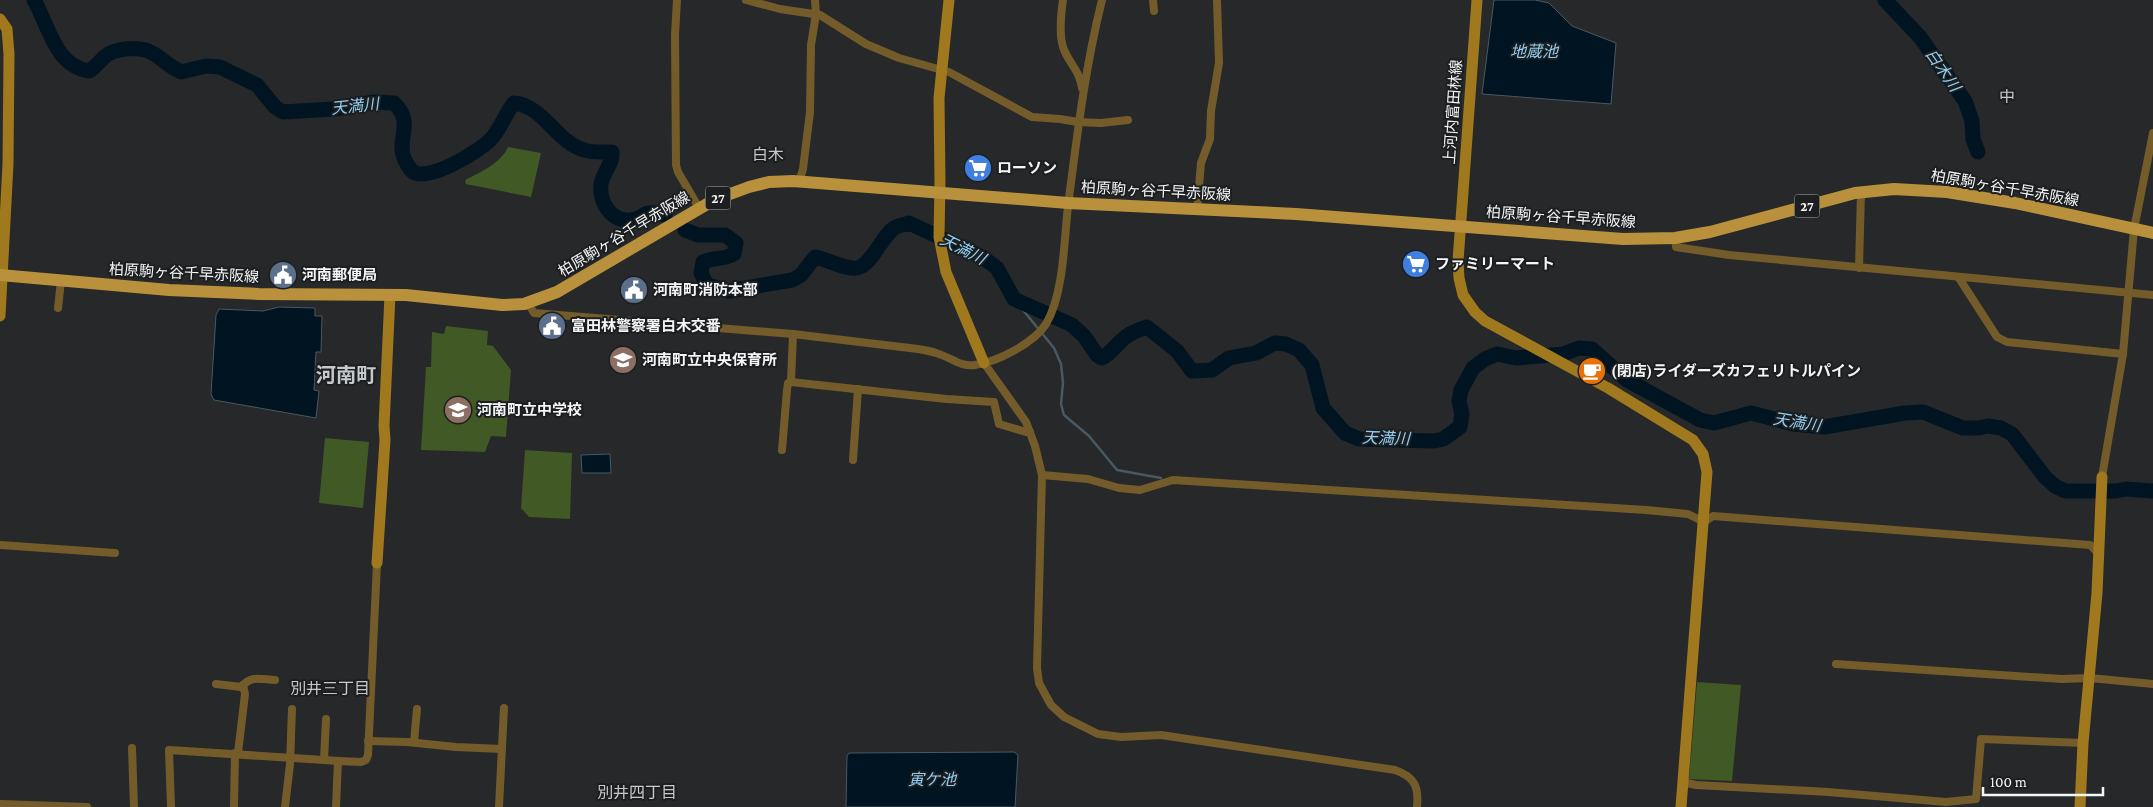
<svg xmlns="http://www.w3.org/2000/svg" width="2153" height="807" viewBox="0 0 2153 807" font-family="'Crimson Pro','Noto Sans JP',serif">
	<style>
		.green { fill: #415925 }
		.water { fill: #001421; stroke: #495861 }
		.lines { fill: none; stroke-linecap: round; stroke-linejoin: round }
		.stream { stroke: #495861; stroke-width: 2.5 }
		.river { stroke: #001421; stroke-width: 15 }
		.street { stroke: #745c2a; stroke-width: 8 }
		.secondary { stroke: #a0781d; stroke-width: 11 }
		.primary { stroke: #b9913c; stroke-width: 12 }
		.labels { text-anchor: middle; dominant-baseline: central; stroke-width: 4; stroke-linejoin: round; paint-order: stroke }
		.shield { fill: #1c1e20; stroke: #b2b4b6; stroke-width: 1 }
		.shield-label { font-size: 14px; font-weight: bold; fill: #f3f5f6 }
		.street-label { font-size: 15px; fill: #f3f5f6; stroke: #1c1e20 }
		.poi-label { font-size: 15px; font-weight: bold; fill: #f3f5f6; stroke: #1c1e20; text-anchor: start }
		.water-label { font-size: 16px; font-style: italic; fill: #90cef3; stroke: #1c1e20 }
		.neighbourhood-label { font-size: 16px; fill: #c6c9cb; stroke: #1c1e20 }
		.district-label { font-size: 20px; font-weight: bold; fill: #c6c9cb; stroke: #1c1e20 }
	</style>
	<rect width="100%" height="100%" fill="#26282a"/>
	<g class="green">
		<path d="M508,147l33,6 -10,44 -65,-13 -1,-4c16,-8 36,-17 43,-33z"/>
		<polygon points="446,326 488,331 487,345 493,346 511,370 506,437 491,436 485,452 421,450 426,367 431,367 432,332 444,334"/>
		<polygon points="325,438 369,442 363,508 319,503"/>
		<polygon points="525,450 572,453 570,519 529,517 521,508"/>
		<polygon points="1697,682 1741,685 1732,781 1689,779"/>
	</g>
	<g class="water">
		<polygon points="1494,0 1535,0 1549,3 1572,26 1616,43 1611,104 1482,94"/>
		<polygon points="279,307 315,308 315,316 322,316 321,352 316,352 314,390 319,391 316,418 214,400 211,394 216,315 219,309 263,311"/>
		<polygon points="610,454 611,473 582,473 581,455"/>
		<polygon points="1014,752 1018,755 1015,807 846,807 847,756 849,753"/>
	</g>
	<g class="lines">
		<polyline class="stream" points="1014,299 1054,348 1061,364 1063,383 1061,404 1064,415 1089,436 1117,470 1161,478"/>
		<g class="river">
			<path d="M34,0c15,26 21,66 55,71 7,-4 11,-11 18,-16 5,-4 12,-5 18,-6 30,-4 33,12 56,23l25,-6 14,1 37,18 18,22 8,5 51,-3 40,-7 20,1c21,20 2,36 10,55 1,3 5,10 8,13 14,13 68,-20 79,-32 10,-11 14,-25 23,-36 30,3 42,39 70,47 9,3 19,2 28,2 1,12 -9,20 -11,32 -2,18 10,38 30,36 7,0 12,-6 18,-7 5,-1 11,1 16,2"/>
			<polyline points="1885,0 1920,37 1965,101 1972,121 1973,139 1978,152"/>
			<path d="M685,230l13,5h27l11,8 -2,11c-11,6 -20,3 -31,8l-2,11 6,12 22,6 63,-11 9,-5 14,-18c11,2 32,13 42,11 15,-3 24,-31 37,-40 4,-3 10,-3 15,-5l73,34 15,11 17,31 58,26 12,11 13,19 5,3c9,-5 12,-11 19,-17 7,-7 16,-11 26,-14l30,24 15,20 20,-1 17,-12 27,-5 19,-10 11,1 13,6 13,15 11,43 22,25 14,6 75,2 9,-2 17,-12 2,-13 -3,-13 2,-11 12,-22 12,-9 12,-5 19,4 47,-4 16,-6 13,1 35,31 73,40 14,3 37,-10 42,11 31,3 81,-14 18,-1 40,16h16l9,-2 13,2 11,6 33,43 10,9 10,5h51l10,-2 27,2"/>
		</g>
		<g class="street">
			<polyline points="677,0 675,35 676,165 678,172 699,208"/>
			<polyline points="746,0 780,9 820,15 866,44 899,58 949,72 1032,117 1060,119 1078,122 1101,123 1128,120"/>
			<path d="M1063,0c-2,14 -5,39 2,52 6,13 15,20 17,36"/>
			<polyline points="1153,0 1154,11"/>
			<polyline points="799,182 803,169 810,112 811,45 816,14 815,0"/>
			<polyline points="1197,211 1201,163 1210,139 1211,111 1219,63 1217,0"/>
			<polyline points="1675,238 1676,247 1729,255 2153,295"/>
			<polyline points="1859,268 1861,192"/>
			<polyline points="1959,278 1997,337 2007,342 2123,354"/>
			<path d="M528,303l6,10 259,21 125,15c6,1 12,2 18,4 15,4 23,14 39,12 22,-3 59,-22 71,-41 18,-30 18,-84 22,-118 9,-70 17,-138 34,-206"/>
			<polyline points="58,308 61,281"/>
			<path d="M984,363l42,59 9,24 7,29 -5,193 2,15 12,22 13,12 34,17 23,3 40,-2 234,35c20,7 24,17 22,37"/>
			<polyline points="791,382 946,399 994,402 999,424 1026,432 1030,432"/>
			<polyline points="782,450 787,390 788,383 791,382 793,334"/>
			<polyline points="853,460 858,389"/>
			<polyline points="1042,475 1088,479 1119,488 1140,490 1173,480 1646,510 1688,514 1704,522 1713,516 2090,545 2099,554"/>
			<polyline points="2102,477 2123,354 2134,229 2153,133"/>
			<polyline points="0,545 115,553"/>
			<polyline points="1836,664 2062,679 2090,678 2153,684"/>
			<path d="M216,684l25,3c11,-12 19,-8 34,-7"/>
			<polyline points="368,741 407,742 456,747 502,749"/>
			<polyline points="414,742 417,709"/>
			<polyline points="132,748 134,807"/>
			<polyline points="238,753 245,694 243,685"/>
			<polyline points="324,760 326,719"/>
			<polyline points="1683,782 1696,785 1828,792 1946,802 1976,799 1981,739 2083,743"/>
			<polyline points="0,804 87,807"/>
			<polyline points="171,807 169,750 339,761 361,762 366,760 368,755 377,563"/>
			<polyline points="234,807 235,753"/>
			<polyline points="285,807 290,764 292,709"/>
			<polyline points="336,807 338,761"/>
			<polyline points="499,807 504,708"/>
		</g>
		<g class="secondary">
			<polyline points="949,0 939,98 940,182 939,237 946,272 984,363"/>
			<polyline points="1477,0 1458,261 1459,278 1463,295 1475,312 1485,321 1608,388 1693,440 1703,454 1707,472 1681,807"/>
			<polyline points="0,19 7,29 9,54 8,164 0,316"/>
			<polyline points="377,563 385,440 384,426 390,295"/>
			<polyline points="2080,807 2083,743 2097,593 2102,477"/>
		</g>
		<polyline class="primary" points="0,275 169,290 259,294 406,295 502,305 524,304 557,292 714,200 749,187 769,182 793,181 1068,203 1296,214 1623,239 1675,238 1710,232 1855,193 1894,189 1947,192 2015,203 2153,233"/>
	</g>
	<defs>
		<symbol id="supermarket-disc" viewBox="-11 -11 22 22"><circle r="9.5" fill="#3f7fe0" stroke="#1c1e20"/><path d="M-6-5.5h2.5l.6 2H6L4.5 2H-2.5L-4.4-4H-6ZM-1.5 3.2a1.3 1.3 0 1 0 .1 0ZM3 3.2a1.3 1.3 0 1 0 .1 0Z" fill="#fff"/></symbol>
		<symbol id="civic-disc" viewBox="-11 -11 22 22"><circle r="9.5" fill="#5c6f8a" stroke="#1c1e20"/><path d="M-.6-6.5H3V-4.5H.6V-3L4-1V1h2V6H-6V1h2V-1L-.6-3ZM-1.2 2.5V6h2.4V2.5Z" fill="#fff"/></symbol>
		<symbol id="school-disc" viewBox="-11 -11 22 22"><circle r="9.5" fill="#8d6e63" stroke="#1c1e20"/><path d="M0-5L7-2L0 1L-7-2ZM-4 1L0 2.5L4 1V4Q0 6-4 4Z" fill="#fff"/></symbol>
		<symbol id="cafe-disc" viewBox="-11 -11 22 22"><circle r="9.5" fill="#e8710a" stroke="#1c1e20"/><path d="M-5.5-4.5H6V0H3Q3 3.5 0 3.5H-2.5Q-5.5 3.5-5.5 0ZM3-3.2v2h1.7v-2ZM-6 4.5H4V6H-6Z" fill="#fff"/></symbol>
	</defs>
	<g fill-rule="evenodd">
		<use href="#supermarket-disc" x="962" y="152" width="32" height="32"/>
		<use href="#supermarket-disc" x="1400" y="248" width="32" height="32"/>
		<use href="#civic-disc" x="267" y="259" width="32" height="32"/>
		<use href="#civic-disc" x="618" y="274" width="32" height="32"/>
		<use href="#civic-disc" x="536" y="310" width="32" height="32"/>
		<use href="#school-disc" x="607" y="344" width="32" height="32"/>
		<use href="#cafe-disc" x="1576" y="355" width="32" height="32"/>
		<use href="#school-disc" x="442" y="394" width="32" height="32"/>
	</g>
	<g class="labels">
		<g class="shield">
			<rect x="705.5" y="186.5" width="25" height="23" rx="4"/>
			<rect x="1794.5" y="194.5" width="25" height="23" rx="4"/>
		</g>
		<g class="shield-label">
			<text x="718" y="198">27</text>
			<text x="1807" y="206">27</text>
		</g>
		<g class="street-label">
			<text transform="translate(1453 112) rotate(-86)">上河内富田林線</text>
			<text transform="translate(2005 188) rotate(10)">柏原駒ヶ谷千早赤阪線</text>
			<text transform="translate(1156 191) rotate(3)">柏原駒ヶ谷千早赤阪線</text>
			<text transform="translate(1561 217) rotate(4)">柏原駒ヶ谷千早赤阪線</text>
			<text transform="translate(624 234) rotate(-31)">柏原駒ヶ谷千早赤阪線</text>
			<text transform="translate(184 273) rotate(3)">柏原駒ヶ谷千早赤阪線</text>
		</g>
		<g class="poi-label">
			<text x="997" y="168">ローソン</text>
			<text x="1435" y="264">ファミリーマート</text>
			<text x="302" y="275">河南郵便局</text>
			<text x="653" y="290">河南町消防本部</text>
			<text x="571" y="326">富田林警察署白木交番</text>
			<text x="642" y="360">河南町立中央保育所</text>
			<text x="1611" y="371">(閉店)ライダーズカフェリトルパイン</text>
			<text x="477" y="410">河南町立中学校</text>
		</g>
		<g class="water-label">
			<text x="1534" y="51">地蔵池</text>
			<text transform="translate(1943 70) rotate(55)">白木川</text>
			<text transform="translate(355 106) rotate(-6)">天満川</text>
			<text transform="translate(963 249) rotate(27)">天満川</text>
			<text transform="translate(1797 422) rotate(9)">天満川</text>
			<text transform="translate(1386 438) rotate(2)">天満川</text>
			<text x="932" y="779">寅ケ池</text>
		</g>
		<g class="neighbourhood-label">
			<text x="2007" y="96">中</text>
			<text x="768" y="154">白木</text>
			<text x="330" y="688">別井三丁目</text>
			<text x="637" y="792">別井四丁目</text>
		</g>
		<g class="district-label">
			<text x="346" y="375">河南町</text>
		</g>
	</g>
	<path d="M1983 787v8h120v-8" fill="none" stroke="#f3f5f6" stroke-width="2.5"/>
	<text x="1990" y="787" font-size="15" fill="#f3f5f6" stroke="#1c1e20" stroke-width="4" paint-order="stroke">100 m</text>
</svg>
